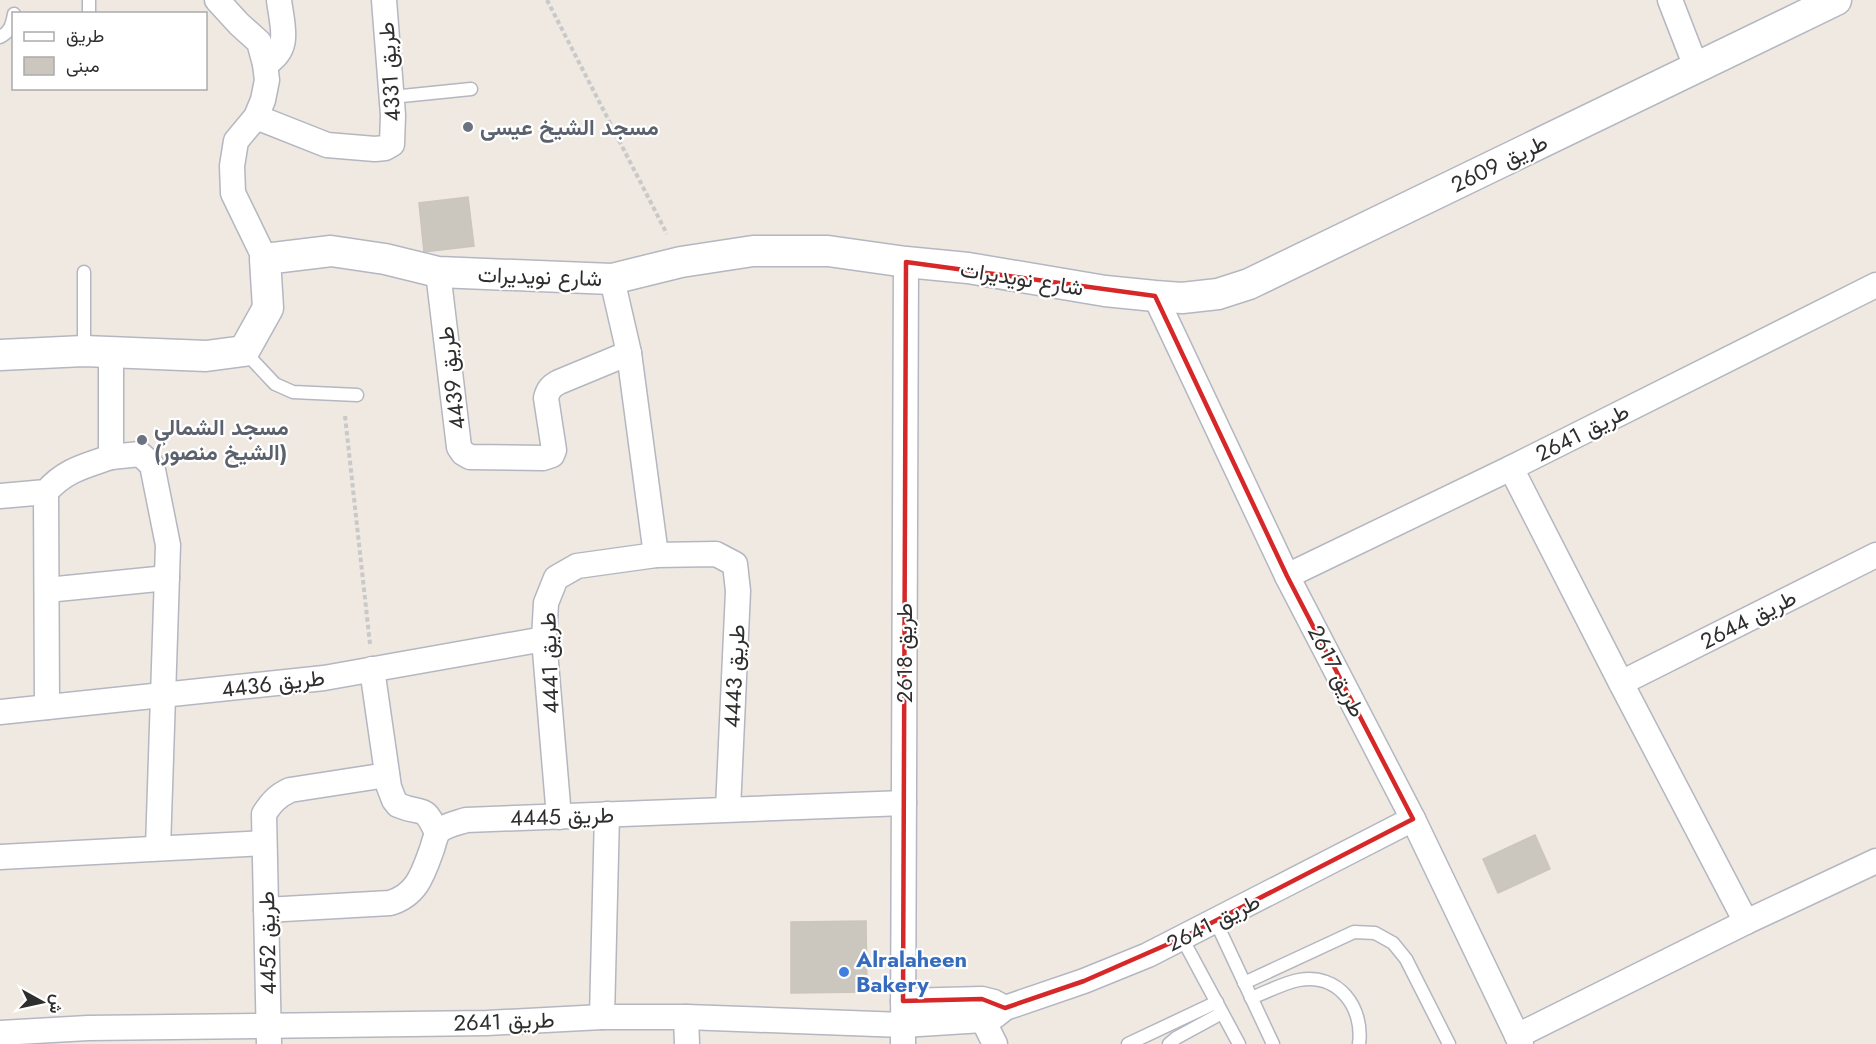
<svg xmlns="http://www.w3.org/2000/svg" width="1876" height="1044" viewBox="0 0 1876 1044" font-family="Jost,Vazirmatn,sans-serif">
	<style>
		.building { fill: #cbc7bf; stroke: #cbc5ba; stroke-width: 1.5 }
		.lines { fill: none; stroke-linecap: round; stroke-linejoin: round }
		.service-casing { stroke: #b4b7c1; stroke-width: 15 }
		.minor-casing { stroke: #b4b7c1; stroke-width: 27 }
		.tertiary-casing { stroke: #b4b7c1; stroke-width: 33 }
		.path { stroke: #c9c9c9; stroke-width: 4; stroke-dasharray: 4.5 3; stroke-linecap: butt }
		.service { stroke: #fff; stroke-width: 12 }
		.minor { stroke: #fff; stroke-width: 24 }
		.tertiary { stroke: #fff; stroke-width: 30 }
		.marked { fill: none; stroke: #d62828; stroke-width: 4.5; stroke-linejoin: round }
		.worship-dot { fill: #6b7280; stroke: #fff; stroke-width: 2 }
		.shop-dot { fill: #3f7fe0; stroke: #fff; stroke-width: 2 }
		.labels { text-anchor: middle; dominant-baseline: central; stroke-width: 4.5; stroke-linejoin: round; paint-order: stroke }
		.street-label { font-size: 22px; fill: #2e2e2e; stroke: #fff }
		.worship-label { font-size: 22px; font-weight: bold; fill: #5b616d; stroke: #fff; text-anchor: start }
		.shop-label { font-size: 22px; font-weight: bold; fill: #366cbe; stroke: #fff; text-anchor: start }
	</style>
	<rect width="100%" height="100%" fill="#efe9e1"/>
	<g class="building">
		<polygon points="468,197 474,246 424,252 419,203"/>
		<polygon points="1535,835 1550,869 1498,893 1483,859"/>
		<polygon points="866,921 867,992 791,993 791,922"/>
	</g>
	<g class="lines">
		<defs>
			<g id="service">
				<polyline points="89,0 89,14"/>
				<path d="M0,37c10,-5 12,-12 14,-23"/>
				<polyline points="392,97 471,89"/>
				<polyline points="84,350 84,272"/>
				<polyline points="244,351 275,384 293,392 357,395"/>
				<polyline points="1215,920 1273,1044"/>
				<polyline points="1182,938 1239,1044"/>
				<polyline points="1244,983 1354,932 1375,933 1393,943 1406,959 1449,1044"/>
				<path d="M1251,998c16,-6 32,-15 48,-18 40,-7 65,28 60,64"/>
				<polyline points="1128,1044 1217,1002"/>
				<polyline points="1169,1044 1176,1038 1222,1013"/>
			</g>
			<g id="minor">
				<polyline points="217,0 239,24 259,42 265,64 267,80 263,100 256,117 236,141 232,166 233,193 265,259"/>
				<polyline points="1670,0 1696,67"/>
				<path d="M265,64c27,-15 17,-38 14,-64"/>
				<polyline points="256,117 327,145 375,149 385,148 392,144 393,115 384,0"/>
				<path d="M438,272l21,175 4,6 7,4 73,1 9,-3 2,-5 -8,-52c2,-8 5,-12 13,-16l70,-29"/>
				<polyline points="612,279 629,353 656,555"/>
				<polyline points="1155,296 1287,576 1413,819 1521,1044"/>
				<polyline points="111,353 111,457 140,454 152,465 168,545 158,848"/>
				<polyline points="1511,468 1621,683 1746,922"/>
				<polyline points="46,492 47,707"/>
				<path d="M0,496l46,-4c19,-22 39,-26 65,-35"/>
				<polyline points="1287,576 1511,468 1876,285"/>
				<polyline points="47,590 167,578"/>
				<path d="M372,669l17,118 5,13 4,5c25,11 25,-3 39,28"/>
				<polyline points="1621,683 1876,555"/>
				<polyline points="0,712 324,678 544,639"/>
				<polyline points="559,817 544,639 546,603 556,578 577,566 656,555 716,554 735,564 738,591 728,809"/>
				<polyline points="0,857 264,843"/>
				<path d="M266,910l124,-7c27,-8 33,-29 42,-54 2,-6 3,-13 7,-18 7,-6 18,-8 27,-11l438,-17"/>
				<polyline points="903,1001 982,999 994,1002 1005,1008"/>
				<polyline points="602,1017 607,814"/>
				<polyline points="686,1017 687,1044"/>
				<polyline points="983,1020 995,1044"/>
				<polyline points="0,1033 88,1028 487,1023 602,1017 686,1017 903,1025 983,1020 995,1016 1005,1008 1084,981 1148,955 1413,819"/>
				<polyline points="1517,1036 1746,922 1876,861"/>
				<path d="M269,1044l-5,-230c7,-11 13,-18 26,-24l97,-15"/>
				<polyline points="903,1044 906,262"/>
			</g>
			<polyline id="tertiary" points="0,355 84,351 206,356 244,351 268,308 265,259 331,251 385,259 438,272 612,279 681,262 753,251 828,251 906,262 968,268 1105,291 1155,296 1182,298 1218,294 1249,284 1836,0"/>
		</defs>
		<use href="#service" class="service-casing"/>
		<use href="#minor" class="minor-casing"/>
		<use href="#tertiary" class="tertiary-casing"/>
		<g class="path">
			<polyline points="547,0 667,234"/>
			<polyline points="345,416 370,644"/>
		</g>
		<use href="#service" class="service"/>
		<use href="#minor" class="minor"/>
		<use href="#tertiary" class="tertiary"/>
	</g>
	<path class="marked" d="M906,262l249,34 132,280 126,243 -231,119 -98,43 -79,27 -23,-9 -79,2z"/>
	<g class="worship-dot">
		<circle cx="468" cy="127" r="6"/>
		<circle cx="142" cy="440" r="6"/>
	</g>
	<circle class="shop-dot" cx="844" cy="972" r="6"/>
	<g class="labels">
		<g class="street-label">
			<text transform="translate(389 72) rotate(-94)">طريق 4331</text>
			<text transform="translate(1499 163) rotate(-26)">طريق 2609</text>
			<text transform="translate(540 276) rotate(2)">شارع نويديرات</text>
			<text transform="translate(1022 278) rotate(9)">شارع نويديرات</text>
			<text transform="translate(451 378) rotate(-97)">طريق 4439</text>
			<text transform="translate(1582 432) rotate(-27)">طريق 2641</text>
			<text transform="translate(1748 619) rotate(-27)">طريق 2644</text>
			<text transform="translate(904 653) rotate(-90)">طريق 2618</text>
			<text transform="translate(549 663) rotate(-92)">طريق 4441</text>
			<text transform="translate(1337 671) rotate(63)">طريق 2617</text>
			<text transform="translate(734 676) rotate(-87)">طريق 4443</text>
			<text transform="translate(273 683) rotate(-7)">طريق 4436</text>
			<text transform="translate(562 816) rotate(-2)">طريق 4445</text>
			<text transform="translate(1213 922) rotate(-27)">طريق 2641</text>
			<text transform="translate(267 943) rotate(-91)">طريق 4452</text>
			<text transform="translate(504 1021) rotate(-2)">طريق 2641</text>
		</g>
		<g class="worship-label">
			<text x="480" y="127">مسجد الشيخ عيسى</text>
			<text x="154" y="427">مسجد الشمالي<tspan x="154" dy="25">(الشيخ منصور)</tspan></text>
		</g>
		<g class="shop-label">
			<text x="856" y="959">Alralaheen<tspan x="856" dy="25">Bakery</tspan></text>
		</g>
	</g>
	<rect x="12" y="12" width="195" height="78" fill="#ffffff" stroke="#ababab" stroke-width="1.5"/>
	<rect x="24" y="32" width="30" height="9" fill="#ffffff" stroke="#ababab" stroke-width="1.5"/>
	<text x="66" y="42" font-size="18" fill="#2e2e2e">طريق</text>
	<rect x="24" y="57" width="30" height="18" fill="#cbc7bf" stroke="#ababab" stroke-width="1.5"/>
	<text x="66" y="72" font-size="18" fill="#2e2e2e">مبنى</text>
	<g transform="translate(42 1002) rotate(98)" stroke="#ffffff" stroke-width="4.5" paint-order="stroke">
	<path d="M0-4.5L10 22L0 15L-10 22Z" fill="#2e2e2e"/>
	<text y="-9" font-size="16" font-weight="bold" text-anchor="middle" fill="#2e2e2e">ش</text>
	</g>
</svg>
